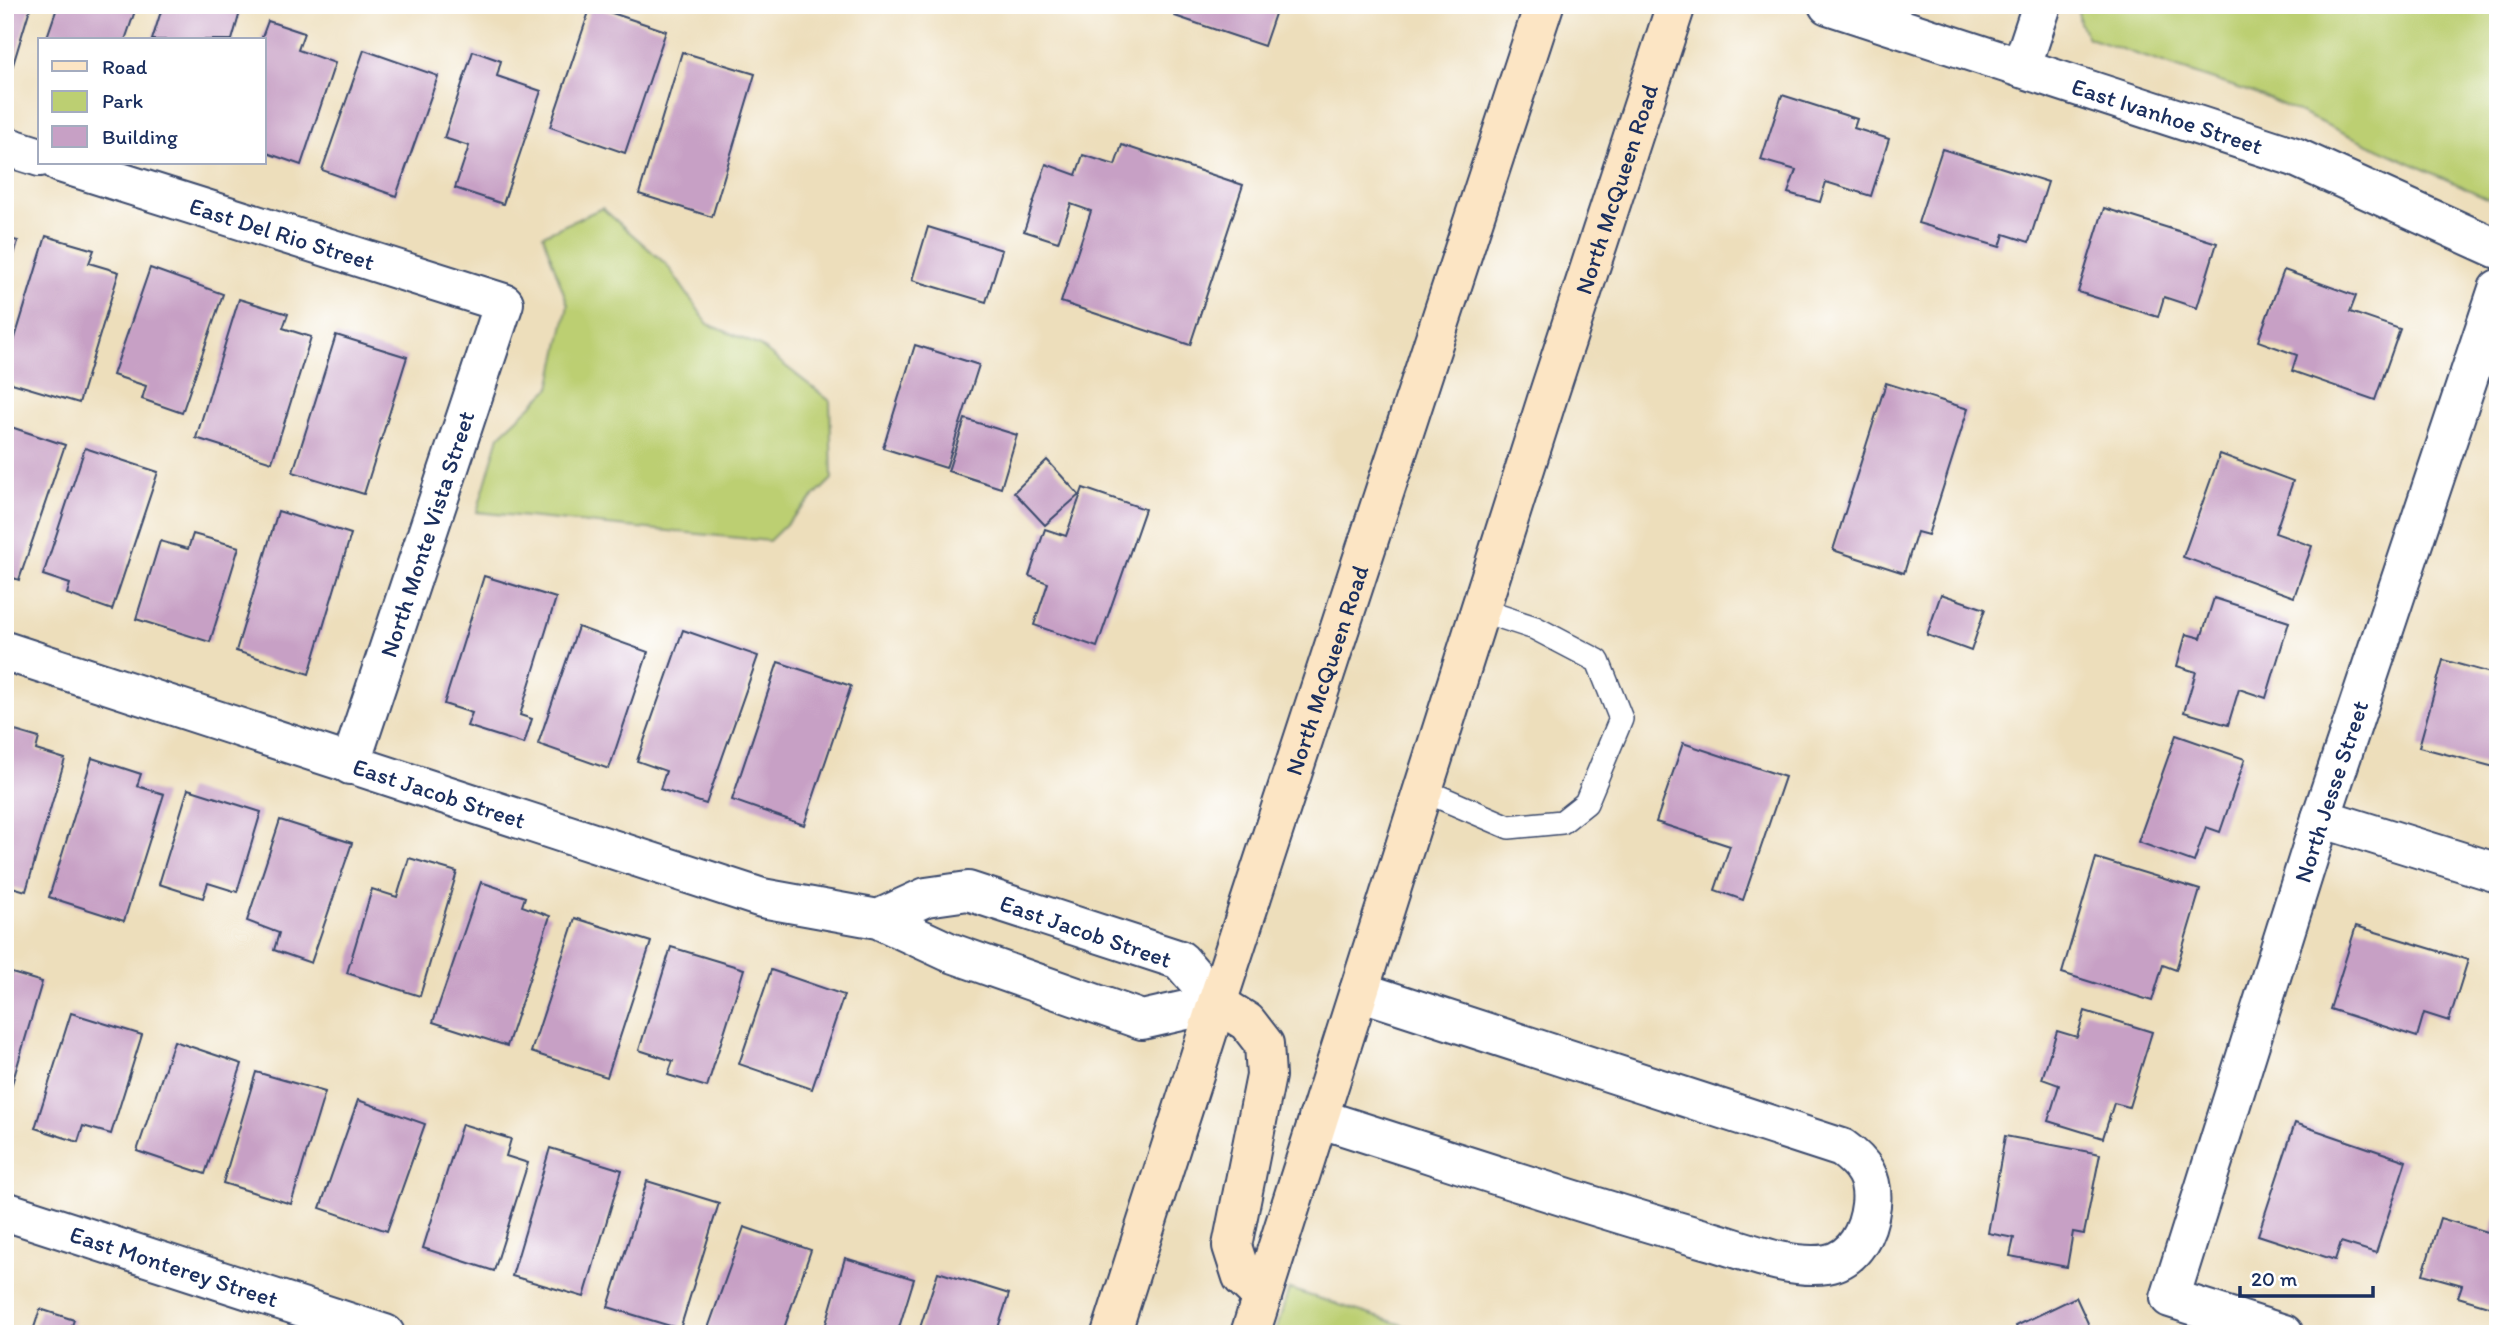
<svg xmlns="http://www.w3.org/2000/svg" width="2503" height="1339" viewBox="0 0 2503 1339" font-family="Itim,sans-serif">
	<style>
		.green { fill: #bccf72; stroke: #6c7f68; stroke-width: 2 }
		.building { fill: #c7a0c5 }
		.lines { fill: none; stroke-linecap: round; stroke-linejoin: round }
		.service-casing { stroke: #3a496c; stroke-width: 26 }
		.minor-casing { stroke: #3a496c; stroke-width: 42 }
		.secondary-casing { stroke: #3a496c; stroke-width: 42 }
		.service { stroke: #fff; stroke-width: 23 }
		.minor { stroke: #fff; stroke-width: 38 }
		.secondary { stroke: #fce5c4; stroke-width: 38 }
		.labels { text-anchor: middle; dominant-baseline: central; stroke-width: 5; stroke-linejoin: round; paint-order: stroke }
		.street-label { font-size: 24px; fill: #1b2f5e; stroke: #fff }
	</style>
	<rect width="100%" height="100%" fill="#fff"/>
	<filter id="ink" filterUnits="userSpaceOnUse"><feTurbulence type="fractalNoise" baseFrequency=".0143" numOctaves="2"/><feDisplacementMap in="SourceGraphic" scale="14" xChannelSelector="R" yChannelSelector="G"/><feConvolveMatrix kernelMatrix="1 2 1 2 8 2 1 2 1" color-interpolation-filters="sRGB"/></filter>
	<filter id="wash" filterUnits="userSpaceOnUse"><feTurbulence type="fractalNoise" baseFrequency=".00686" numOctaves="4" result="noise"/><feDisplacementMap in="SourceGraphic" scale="28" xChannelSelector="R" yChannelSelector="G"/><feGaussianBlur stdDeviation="1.57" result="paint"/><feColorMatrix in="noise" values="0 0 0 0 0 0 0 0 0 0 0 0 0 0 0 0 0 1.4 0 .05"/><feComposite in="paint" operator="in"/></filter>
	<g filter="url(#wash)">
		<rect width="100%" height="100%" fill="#eddebb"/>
		<g class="green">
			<polygon points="2077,5 2498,5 2498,203 2265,97 2088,38 2080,23"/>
			<polygon points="602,208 667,265 708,324 760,346 830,401 832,479 769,541 477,512 499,436 550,388 568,305 543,235"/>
			<polygon points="1289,1289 1431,1334 1275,1334"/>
		</g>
		<g id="blocks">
			<g class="building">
				<polygon points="5,5 31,5 12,68 5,66"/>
				<polygon points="58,5 137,5 125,40 46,40"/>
				<polygon points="163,5 242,5 232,40 152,40"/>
				<polygon points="1178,5 1278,5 1264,46 1175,16"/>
				<polygon points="591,6 666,31 625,153 550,127"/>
				<polygon points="268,21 304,33 298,50 335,63 301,165 264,152 264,40 261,40"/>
				<polygon points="364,50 438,76 396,196 322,170"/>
				<polygon points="473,51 501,61 497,76 541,91 503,204 455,188 469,146 444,138"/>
				<polygon points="682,52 755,74 712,217 639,194"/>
				<polygon points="1782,95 1857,119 1854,128 1889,139 1871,196 1826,182 1820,202 1788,193 1796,170 1761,160"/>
				<polygon points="1122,145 1243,185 1190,345 1061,302 1091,211 1071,204 1058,242 1024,231 1046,164 1076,175 1083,155 1115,165"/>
				<polygon points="1942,149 2048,182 2029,242 2004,234 2000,247 1918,223"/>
				<polygon points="2104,208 2217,243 2197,308 2164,297 2158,317 2078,292"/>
				<polygon points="928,227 1002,250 986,302 912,280"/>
				<polygon points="46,236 94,250 89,263 119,272 79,403 5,381 5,371"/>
				<polygon points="5,238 18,241 6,283 5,283"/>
				<polygon points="150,268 223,294 182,413 142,399 146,386 113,375"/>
				<polygon points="2284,270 2356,296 2350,312 2400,329 2375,400 2292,371 2297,355 2258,341"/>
				<polygon points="239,299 288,314 283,328 311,337 272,462 196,438"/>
				<polygon points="336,335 407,357 364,494 293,472"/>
				<polygon points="915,345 979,365 946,468 883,448"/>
				<polygon points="1886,383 1968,409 1928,535 1917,532 1904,573 1833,550"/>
				<polygon points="965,419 1017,435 1001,488 948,471"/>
				<polygon points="5,425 65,445 19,580 5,575"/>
				<polygon points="85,448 158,472 112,610 67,594 70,584 43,575"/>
				<polygon points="2220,454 2293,481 2275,533 2312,546 2294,597 2183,557"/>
				<polygon points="1047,460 1079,495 1045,525 1014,492"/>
				<polygon points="1083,488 1145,509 1097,647 1034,625 1048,583 1029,576 1045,529 1066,536"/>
				<polygon points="278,511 351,534 309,674 236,651"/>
				<polygon points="193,534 239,547 210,642 136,619 160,541 188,549"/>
				<polygon points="484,576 556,598 520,715 532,719 524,744 467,726 472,713 444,704"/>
				<polygon points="1941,594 1985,609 1971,651 1927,635"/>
				<polygon points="2214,598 2289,622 2266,698 2239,689 2228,725 2184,712 2196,672 2177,666 2186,634 2201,638"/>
				<polygon points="578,627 648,652 609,769 538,744"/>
				<polygon points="683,630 758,656 706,804 660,789 666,771 637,761"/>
				<polygon points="2443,660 2498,675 2498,768 2419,747"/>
				<polygon points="778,662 851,686 804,825 732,800"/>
				<polygon points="5,728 39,738 36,750 65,759 26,891 5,885"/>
				<polygon points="2176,735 2245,759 2220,832 2206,827 2194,862 2138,842"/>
				<polygon points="1683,743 1785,777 1743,900 1715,890 1730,846 1656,822"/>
				<polygon points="92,758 141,774 137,786 164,794 124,921 49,897"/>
				<polygon points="188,789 261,812 237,892 208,883 203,898 159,884"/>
				<polygon points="280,820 352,843 311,963 274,950 279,933 247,921"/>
				<polygon points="409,858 457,872 420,996 347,973 372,889 397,897"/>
				<polygon points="2096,858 2200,890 2176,970 2163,965 2152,1001 2062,973"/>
				<polygon points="481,882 525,897 522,906 550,916 507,1046 433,1022"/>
				<polygon points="575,918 651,942 607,1077 531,1052"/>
				<polygon points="2356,926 2468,960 2449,1021 2424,1013 2417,1037 2330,1009"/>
				<polygon points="671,947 744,969 707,1087 668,1075 673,1061 639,1050"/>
				<polygon points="771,970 844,995 812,1089 739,1064"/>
				<polygon points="5,971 42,982 6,1104 5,1104"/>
				<polygon points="2085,1011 2152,1032 2129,1107 2114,1103 2103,1138 2048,1121 2059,1085 2042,1079 2057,1031 2077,1037"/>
				<polygon points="71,1013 142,1035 111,1134 83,1126 78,1142 35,1128"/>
				<polygon points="174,1041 242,1064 205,1174 137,1151"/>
				<polygon points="256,1072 325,1092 291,1204 223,1183"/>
				<polygon points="358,1100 425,1124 387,1231 320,1208"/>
				<polygon points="2295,1123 2406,1161 2376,1253 2341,1242 2335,1260 2258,1235"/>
				<polygon points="462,1124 511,1139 506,1156 528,1163 494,1271 423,1248"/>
				<polygon points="2005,1136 2100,1154 2084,1234 2073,1232 2067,1267 2010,1256 2014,1238 1988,1233"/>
				<polygon points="550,1148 622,1170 584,1297 512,1276"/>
				<polygon points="647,1181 719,1203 680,1329 608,1307"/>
				<polygon points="2496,1216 2498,1216 2498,1309 2458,1297 2462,1285 2423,1274 2440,1218 2490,1233"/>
				<polygon points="744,1227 811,1250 782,1334 706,1334"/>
				<polygon points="845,1258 914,1279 897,1334 823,1334"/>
				<polygon points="938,1272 1009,1294 996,1334 918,1334"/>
				<polygon points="2076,1297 2093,1334 2019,1334 2016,1326"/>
				<polygon points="40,1309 74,1320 69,1334 32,1334"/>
			</g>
		</g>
	</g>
	<g filter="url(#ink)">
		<use href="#blocks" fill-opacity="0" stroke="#3a496c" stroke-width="2"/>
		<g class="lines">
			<defs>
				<polyline id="service" points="1423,790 1509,827 1562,822 1586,803 1621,719 1598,661 1535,628 1480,610"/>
				<g id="minor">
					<path id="s1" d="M1828,5l467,152 203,92"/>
					<polyline points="2021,68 2042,5"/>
					<polyline points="5,146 40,157"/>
					<path id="s2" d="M60,163l444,140 -154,462"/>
					<path id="s3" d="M5,651l757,247 116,21 71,33 193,68 75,-17 -37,-43 -212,-69 -42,6 -48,22"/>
					<polyline points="2321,818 2498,873"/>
					<path d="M1318,1118c130,41 259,85 390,122 36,10 82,30 119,24 28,-5 41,-33 44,-59 3,-27 -8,-42 -29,-57l-483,-157"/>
					<path id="s4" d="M5,1211l380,123"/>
					<path id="s5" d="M2284,1334l-114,-36 151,-480 177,-529"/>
				</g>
				<g id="secondary">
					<polyline points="1217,1003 1247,1022 1264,1044 1266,1076 1232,1246 1242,1277 1262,1296"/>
					<path id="s6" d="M1111,1334l106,-331 327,-998"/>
					<path id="s7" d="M1250,1334l298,-938 128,-391"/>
				</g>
			</defs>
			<use href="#service" class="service-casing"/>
			<use href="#minor" class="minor-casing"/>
			<use href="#secondary" class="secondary-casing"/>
			<use href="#service" class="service"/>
			<use href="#minor" class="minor"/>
			<use href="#secondary" class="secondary"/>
		</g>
	</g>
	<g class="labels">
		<g class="street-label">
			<text stroke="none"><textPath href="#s1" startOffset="357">East Ivanhoe Street</textPath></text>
			<text stroke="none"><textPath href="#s7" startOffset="1202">North McQueen Road</textPath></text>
			<text stroke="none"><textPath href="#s2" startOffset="233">East Del Rio Street</textPath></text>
			<text transform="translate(427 534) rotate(-72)">North Monte Vista Street</text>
			<text stroke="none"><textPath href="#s6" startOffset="698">North McQueen Road</textPath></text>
			<text stroke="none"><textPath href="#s5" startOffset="651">North Jesse Street</textPath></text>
			<text stroke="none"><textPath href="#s3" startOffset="457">East Jacob Street</textPath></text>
			<text transform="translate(1086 931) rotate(19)">East Jacob Street</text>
			<text stroke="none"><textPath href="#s4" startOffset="178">East Monterey Street</textPath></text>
		</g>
	</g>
	<rect width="2503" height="1339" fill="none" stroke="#fff" stroke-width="28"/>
	<rect x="38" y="38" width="228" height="126" fill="#ffffff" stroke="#a4acbf" stroke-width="2"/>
	<rect x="52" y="61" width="35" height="10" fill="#fce5c4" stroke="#a4acbf" stroke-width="2"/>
	<text x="102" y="74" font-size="21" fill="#1b2f5e">Road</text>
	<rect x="52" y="91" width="35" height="21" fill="#bccf72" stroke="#a4acbf" stroke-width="2"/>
	<text x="102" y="108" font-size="21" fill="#1b2f5e">Park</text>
	<rect x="52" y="126" width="35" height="21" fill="#c7a0c5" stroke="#a4acbf" stroke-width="2"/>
	<text x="102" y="144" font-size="21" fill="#1b2f5e">Building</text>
	<path d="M2240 1286v10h133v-10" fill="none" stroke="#1b2f5e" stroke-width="3.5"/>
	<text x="2251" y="1286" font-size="21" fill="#1b2f5e" stroke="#ffffff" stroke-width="5" paint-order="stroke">20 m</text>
</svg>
